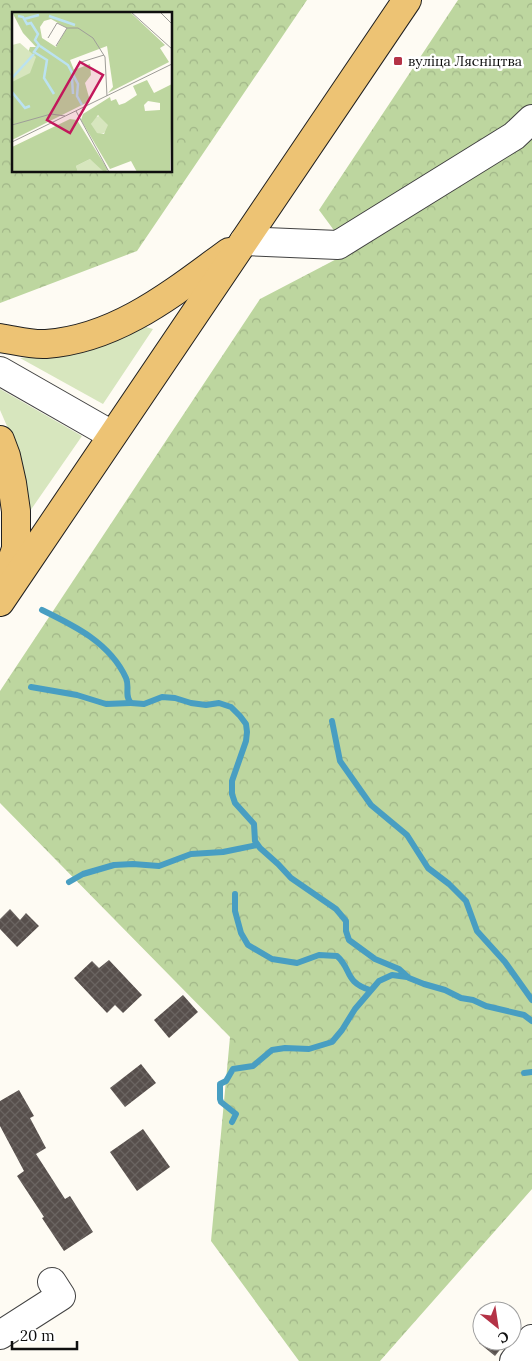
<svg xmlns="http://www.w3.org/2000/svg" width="532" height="1361" viewBox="0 0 532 1361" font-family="Lora,serif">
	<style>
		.grass { fill: #d7e6be }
		.forest { fill: url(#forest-crowns); fill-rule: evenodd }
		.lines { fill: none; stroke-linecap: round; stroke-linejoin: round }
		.stream { stroke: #489ec2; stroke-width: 6 }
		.building { fill: url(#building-cross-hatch) }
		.minor-casing { stroke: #424242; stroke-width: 30 }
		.major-casing { stroke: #202020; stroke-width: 30 }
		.minor { stroke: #fff; stroke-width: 28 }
		.major { stroke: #edc374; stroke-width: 28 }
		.poi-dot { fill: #b43246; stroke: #fff; stroke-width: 2 }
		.labels { text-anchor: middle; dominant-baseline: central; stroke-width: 5; stroke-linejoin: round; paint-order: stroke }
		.poi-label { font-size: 14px; fill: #0f0f0f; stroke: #fff; text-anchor: start }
		.inset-river { fill: none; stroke: #bbe2f1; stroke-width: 2.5 }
		.inset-road { fill: none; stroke: #9e9d98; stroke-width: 1 }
		.view { fill: #c2185b; fill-opacity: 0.15; stroke: #c2185b; stroke-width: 2.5 }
		.inset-edge { fill: none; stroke: #0f0f0f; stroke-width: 2.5 }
	</style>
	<defs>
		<pattern id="forest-crowns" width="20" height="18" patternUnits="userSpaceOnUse" patternTransform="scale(1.25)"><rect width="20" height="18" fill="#bdd69f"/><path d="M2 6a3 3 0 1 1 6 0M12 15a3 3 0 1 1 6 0" fill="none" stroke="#a1b688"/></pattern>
		<pattern id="building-cross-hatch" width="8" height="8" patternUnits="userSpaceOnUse" patternTransform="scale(1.25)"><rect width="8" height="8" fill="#574f4c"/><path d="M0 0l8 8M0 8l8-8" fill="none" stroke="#6a6461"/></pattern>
	</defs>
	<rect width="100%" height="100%" fill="#fefbf3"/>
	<g class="grass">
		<polygon points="146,327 153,329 103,404 20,358 86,352"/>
		<polygon points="0,389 82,436 30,511 20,456 0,410"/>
	</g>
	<g class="forest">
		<path d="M0,0h307l-170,251 -137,52zM14,14h157v157h-157z"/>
		<polygon points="458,0 532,0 532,1189 380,1361 299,1361 211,1241 230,1037 0,803 0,691 260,299 350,252 319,210"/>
	</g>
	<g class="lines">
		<g class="stream">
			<path d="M42,610c33,16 68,33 84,68 4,9 -2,18 5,25l13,1 18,-7 13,1 16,5 15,2 13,-2 12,4 9,9 6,8 1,8 -1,9 -14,40v13l3,9 19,21 1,17 5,7 18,16 13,14 45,31 10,12v10l3,9 26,19 24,10 10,9 15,6 21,6 16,8 12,2 13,6 38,9 8,6"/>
			<polyline points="31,687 77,695 106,704 131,703"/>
			<polyline points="332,721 340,761 371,805 407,835 428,868 449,884 466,901 477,931 505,962 532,1000"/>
			<polyline points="69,882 83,874 114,865 133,864 159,866 191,854 223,852 257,845"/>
			<path d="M235,894v17l6,22 7,12 24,14 25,4 22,-8 18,1c15,13 7,26 33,34"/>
			<polyline points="524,1073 532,1072"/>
			<polyline points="232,1122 236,1114 221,1102 220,1099 220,1084 226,1081 233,1069 253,1066 272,1050 285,1048 309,1049 332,1042 342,1030 355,1009 379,981 392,975 407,977"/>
		</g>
	</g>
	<g class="building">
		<polygon points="10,909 20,920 26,913 39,926 17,947 0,929 0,919"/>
		<polygon points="109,960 142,995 123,1013 115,1005 107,1013 74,978 92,961 99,968"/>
		<polygon points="183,995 198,1012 169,1038 154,1020"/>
		<polygon points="141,1064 156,1083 125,1107 110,1088"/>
		<polygon points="19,1090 34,1116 30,1118 46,1148 36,1154 65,1199 70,1196 93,1232 64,1251 42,1218 44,1217 17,1176 24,1171 0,1126 0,1101"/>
		<polygon points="143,1129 170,1167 137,1191 110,1152"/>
		<polygon points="482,1339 482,1341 507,1341 495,1356 479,1343"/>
	</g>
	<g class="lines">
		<defs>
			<g id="minor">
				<polyline points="244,241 338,245 514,136 532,119"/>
				<polyline points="0,371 112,435"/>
				<polyline points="0,1335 61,1296 52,1282"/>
				<polyline points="514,1361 532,1339"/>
			</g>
			<g id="major">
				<path d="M0,338c14,2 31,7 46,6 71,-5 127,-51 183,-92"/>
				<polyline points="0,440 6,456 12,483 16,511 16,549 5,580"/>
				<polyline points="0,602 407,0"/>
			</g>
		</defs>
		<use href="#minor" class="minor-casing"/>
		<use href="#major" class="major-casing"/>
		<use href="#minor" class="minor"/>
		<use href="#major" class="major"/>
	</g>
	<rect class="poi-dot" x="393" y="56" width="10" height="10" rx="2.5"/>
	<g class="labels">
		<g class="poi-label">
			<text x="408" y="61">вуліца Лясніцтва</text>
		</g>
	</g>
	<g transform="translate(12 12)">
		<rect width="160" height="160" fill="#fefbf3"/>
		<path d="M79 113a9 9 0 1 1 18 0a9 9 0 1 1-18 0ZM78,147l4,1 10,12h-26l-2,-6z" fill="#d7e6be"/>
		<path d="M0,0h118l35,33 -5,3 9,14 -61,31 5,-6 -6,-41 -37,14 4,10 16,-6 1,11 -6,8 5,18 -78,39v-76l16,-11 2,-6h6l-13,-14zM39,7l16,9 -11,19 -14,-9 -2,-11 4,-6zM135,68l7,13 18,-9 -2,88h-33l-6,-11 -21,8 -29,-49 2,-6 27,-17 1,4 5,-2 3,6 6,-2 12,-8 -4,-9zM136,89l12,2v7l-15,1 -1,-6zM86,103l10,10 -4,9 -7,-1 -6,-9zM58,107l7,1 31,50 -4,2 -14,-13 -14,7 2,6h-66v-25z" fill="#bdd69f" fill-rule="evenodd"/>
		<path d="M8,31l16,14 -6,16 -18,9v-37z" fill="#d7e6be"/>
		<path class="inset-river" d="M6,4l5,1 4,7 4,-1 7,11 -3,6 4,5 -5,7 13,8 -3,18 10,16M37,4l26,9M12,7l15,-4M28,34l28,19 10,19 -1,12 5,9M0,66l22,-24M60,66l1,16M0,80l13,16 5,-2"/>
		<path class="inset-road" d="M119,0l41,37M148,0l12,12M36,26l9,-15 10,5h11l15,10 12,19 2,39M44,34l11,-18M66,51l26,-8M64,99l33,61M0,113l39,-11 14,2M0,130l160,-78"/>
		<path class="view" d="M68,50l23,13 -33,58 -23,-13z"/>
		<rect width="160" height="160" class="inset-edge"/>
	</g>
	<g transform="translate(497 1326) rotate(150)"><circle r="24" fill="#ffffff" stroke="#9f9f9f"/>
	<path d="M0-4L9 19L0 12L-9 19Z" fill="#b43246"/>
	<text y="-8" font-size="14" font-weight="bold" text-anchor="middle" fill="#0f0f0f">С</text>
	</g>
	<path d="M12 1341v8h65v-8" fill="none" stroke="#0f0f0f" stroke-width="2.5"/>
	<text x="20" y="1341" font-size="15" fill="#0f0f0f" stroke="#ffffff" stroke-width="4" paint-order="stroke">20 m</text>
</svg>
